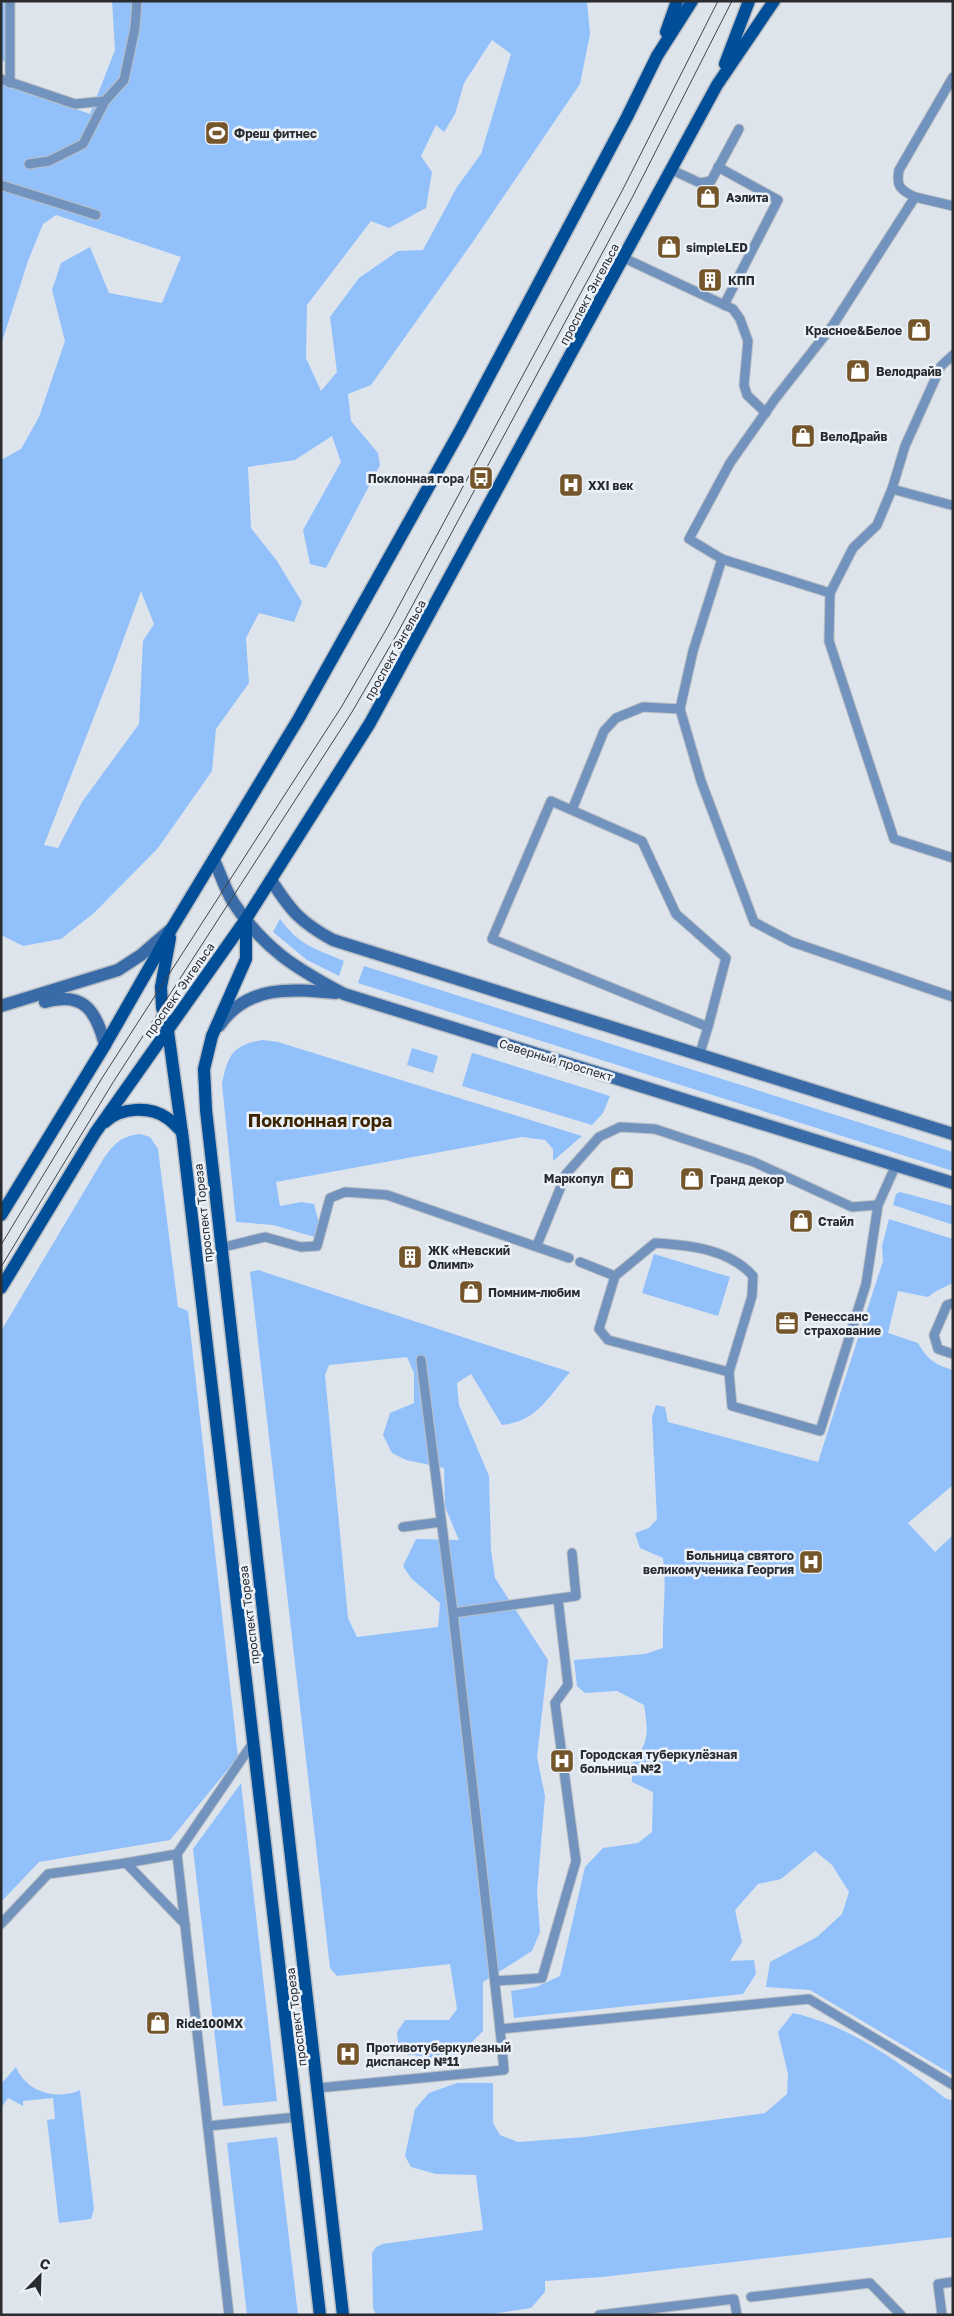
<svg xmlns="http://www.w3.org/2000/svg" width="954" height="2316" viewBox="0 0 954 2316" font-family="'Golos Text',sans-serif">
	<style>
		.green { fill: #92c0fb; fill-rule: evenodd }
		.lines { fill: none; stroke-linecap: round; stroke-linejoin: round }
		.lane-casing { stroke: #babfc5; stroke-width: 11 }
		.secondary-casing { stroke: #babfc5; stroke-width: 15 }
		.primary-casing { stroke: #babfc5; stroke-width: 15 }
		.lane { stroke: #7293be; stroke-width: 9 }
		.secondary { stroke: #396ba9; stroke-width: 12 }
		.primary { stroke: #004d98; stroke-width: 12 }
		.tram { stroke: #434549; stroke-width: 1 }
		.labels { text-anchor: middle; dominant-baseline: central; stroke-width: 5; stroke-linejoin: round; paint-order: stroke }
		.poi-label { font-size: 12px; font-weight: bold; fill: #292b2e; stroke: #ebf1f8; text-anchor: start }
		.street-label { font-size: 12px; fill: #292b2e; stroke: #ebf1f8 }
		.district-label { font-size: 18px; font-weight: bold; fill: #3c2500; stroke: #ebf1f8 }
	</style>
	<rect width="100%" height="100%" fill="#dee4eb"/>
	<g class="green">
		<polygon points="1,1 15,1 15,66 1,60"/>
		<path d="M112,1h475l3,33 -10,50 -108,159 -101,142 -23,9 3,27 27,32 2,12 -54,103 -16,-4 -7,-34 38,-68 -9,-26 -37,24 -47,7 3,61 26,33 25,41 -8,20 -35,-9 -13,25 3,45 -33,46 -4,42 -54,77 -64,65 -33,26 -38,7 -22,-11v-475l20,-11 18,-32 26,-76 -13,-51 9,-27 29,-16 19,46 53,10 19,-46 -125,-42 -13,9 -15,37 -27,84v-147h3l-3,-1v-115l89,32 25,-64zM492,40l19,14 -30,100 -24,33 -34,63 -25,1 -39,27 -29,39 7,55 -16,19 -15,-33 1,-53 64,-84 18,7 37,-20 6,-36 -11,-16 15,-31 8,7 11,-18 9,-31zM141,591l13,33 -11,17 -4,83 -57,78 -24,46 -14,-3 69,-177z"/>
		<path d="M280,919c20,27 34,29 64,42l-5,15 -32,-16 -34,-28z"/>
		<polygon points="364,966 953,1152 953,1171 358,983"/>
		<path d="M263,1040l15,2 304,94 -29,25v-12l-8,-9 -23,-3 -246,45 4,24 21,-4 13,2 5,19 -4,14 -42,-12 -37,-3 -14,-138c6,-29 10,-39 41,-44z"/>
		<polygon points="412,1048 438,1056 433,1073 407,1065"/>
		<polygon points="472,1053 473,1053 610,1096 603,1113 592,1125 462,1086"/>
		<path d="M140,1134l10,3 8,12 20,158 10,4 50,446 -68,83 -131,22 -38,40v-571l103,-173c10,-14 17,-22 36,-24z"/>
		<polygon points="900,1192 953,1206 953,1225 893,1205 896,1194"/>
		<path d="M889,1219l64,20v44l-17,8 -8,6 -30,-6 -10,42 30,10c9,16 17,22 35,27v115l-45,38 27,29 18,-17v540l-143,-85 -44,-3 4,-25 47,-25 25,-23 7,-22 -17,-27 -17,-14 -34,28 -23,5 -23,26 7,32 -12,19 24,-1 2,14 -13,20 -229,24 -3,-27 25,-4 24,-11 25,-109 18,-19 35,-5 14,-11 1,-40 -21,-10v-18c18,-23 16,-32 12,-59l-27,-14 -32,2 -8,-7 -3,-26 71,-6 18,-6c-1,-31 4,-60 0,-90l-23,-10 -5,-15 14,-5 8,-9 -5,-102 4,-12 9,2 3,15 150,40 65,-201 -1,-15z"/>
		<polygon points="654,1254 730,1277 718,1316 642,1293"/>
		<path d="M258,1270l312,102c-22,25 -32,49 -68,53l-31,-51 -14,9 2,22 30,71 2,74 4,28 53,82 -11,97 8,39 -8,96 3,40 -8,19 -49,31v49l-23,23 -20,5 -41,-6 -2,-21 8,-12h44l8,-11 -7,-45 -113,12 -7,-8 -80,-696zM407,1357l7,16v30l-24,10 -7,22 9,18 14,7 38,8 1,39 14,33 -43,-1 -13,27 8,12 29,25 -2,24 -81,10 -9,-19 -23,-243 4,-10z"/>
		<polygon points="241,1783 277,2101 223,2106 193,1849"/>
		<path d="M793,2013c58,13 106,49 152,85l8,3v136l-351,40 -57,4v11l-14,16 -46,7h-109l-3,-7 -1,-55 4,-6 7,-3 100,-14 -7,-55 -40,-1 -25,-7 -6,-11 10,-47 14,-16 28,-10h36v40l7,12 18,7 67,-5 180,-24 22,-19 1,-20 -10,-42z"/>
		<path d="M16,2067c10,25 41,34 64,23l14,119 -3,10 -32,4 -12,-103 8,-1 -2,-21 -30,3v5l-15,-8 -7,10v-24z"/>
		<polygon points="277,2137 298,2315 247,2315 227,2143"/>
	</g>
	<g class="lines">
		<defs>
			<g id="lane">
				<polyline points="10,1 10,83"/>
				<path d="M953,77l-54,93c-3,16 1,20 16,27l-82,128 -58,74 -45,64 -41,76 33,20 -29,92 -13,58 21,72 53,141 38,20 161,55"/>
				<polyline points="1,79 75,104 105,101"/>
				<polyline points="29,164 49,161 83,144 105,101 124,80 135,28 137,1"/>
				<polyline points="718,167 778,200 724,305"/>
				<polyline points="672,170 700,183 711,181 739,129"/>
				<polyline points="1,185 96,215"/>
				<polyline points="915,197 953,206"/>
				<polyline points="624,258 733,309 740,319 748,341 744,385 747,395 766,413"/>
				<polyline points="953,355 941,366 905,446 892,489 877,525 853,548 830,593 829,641 894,839 953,858"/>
				<polyline points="892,489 951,505"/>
				<polyline points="722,559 830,593"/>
				<polyline points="572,810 604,731 616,718 643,707 680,709"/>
				<polyline points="700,1053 708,1027 492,939 551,801 642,841 676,914 726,958 708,1027"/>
				<polyline points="537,1245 566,1174 599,1137 620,1127 655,1129 754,1162 852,1207 878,1205"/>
				<polyline points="220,1248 265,1237 301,1247 317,1246 330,1198 345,1192 387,1195 569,1258"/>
				<polyline points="580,1262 615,1276 599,1329 608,1340 729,1372 732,1406 820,1431 866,1284 878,1205 896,1165"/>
				<path d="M615,1276l40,-33c34,2 74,6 98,33l-1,20 -23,76"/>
				<polyline points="953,1303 947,1305 934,1335 938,1349 953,1354"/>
				<polyline points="421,1360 453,1613 500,2029"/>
				<polyline points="403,1527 441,1522"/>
				<polyline points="453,1613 576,1596 572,1553"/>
				<polyline points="126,1863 177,1854"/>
				<polyline points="1,1924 48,1874 126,1863 185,1924"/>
				<polyline points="495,1981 542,1978 576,1861 555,1703 568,1685 558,1599"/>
				<polyline points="318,2088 504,2070 500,2029 809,1999 953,2085"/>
				<polyline points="208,2126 297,2117"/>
				<polyline points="751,2297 870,2283 901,2315"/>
				<polyline points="229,2315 177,1854 252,1744"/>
				<polyline points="599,2315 734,2299 737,2315"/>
				<polyline points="942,2315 938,2284 952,2282"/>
			</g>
			<g id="secondary">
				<path d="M214,860c6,13 11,29 19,42 31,47 62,66 111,92l609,189"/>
				<path d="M271,880c20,31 29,42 62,60l620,194"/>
				<path d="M45,1002c38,-11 51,8 60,43"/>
				<polyline points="1,1006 118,970 141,955 170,930"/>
				<path d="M219,1026c28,-42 74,-37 117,-33"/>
			</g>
			<g id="primary">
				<polyline points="666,32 677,1"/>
				<polyline points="725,64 749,1"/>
				<polyline points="246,919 246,959 212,1036 204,1069 206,1110 343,2315"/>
				<polyline points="170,938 161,987 162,1007 168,1031 183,1140 320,2315"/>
				<path d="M105,1122c16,-15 45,-16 62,-4 6,4 10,9 15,14"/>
				<polyline points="1,1215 105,1045 172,928 299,718 461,429 627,117 657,56 692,1"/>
				<polyline points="1,1288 95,1133 246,919 370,723 717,85 774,1"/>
			</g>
		</defs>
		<use href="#lane" class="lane-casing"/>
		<use href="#secondary" class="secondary-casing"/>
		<use href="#primary" class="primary-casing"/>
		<use href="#lane" class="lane"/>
		<use href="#secondary" class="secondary"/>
		<use href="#primary" class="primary"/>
		<g class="tram">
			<polyline points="1,1245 102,1078 342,706 387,628 622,191 718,1"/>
			<polyline points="1,1267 112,1084 352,712 397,634 633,196 732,1"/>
		</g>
	</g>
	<defs>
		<symbol id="stadium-square" viewBox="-11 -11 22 22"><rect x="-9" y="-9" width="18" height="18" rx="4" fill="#75562b" stroke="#ebf1f8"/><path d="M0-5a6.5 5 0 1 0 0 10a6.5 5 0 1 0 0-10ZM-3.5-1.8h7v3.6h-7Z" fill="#fff"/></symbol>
		<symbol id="shop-square" viewBox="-11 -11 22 22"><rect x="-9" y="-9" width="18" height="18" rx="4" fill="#75562b" stroke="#ebf1f8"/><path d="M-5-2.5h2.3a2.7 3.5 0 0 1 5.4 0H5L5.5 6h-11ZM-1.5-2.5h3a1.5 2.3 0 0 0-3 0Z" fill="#fff"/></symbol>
		<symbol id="building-square" viewBox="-11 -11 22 22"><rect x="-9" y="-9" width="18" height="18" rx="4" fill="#75562b" stroke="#ebf1f8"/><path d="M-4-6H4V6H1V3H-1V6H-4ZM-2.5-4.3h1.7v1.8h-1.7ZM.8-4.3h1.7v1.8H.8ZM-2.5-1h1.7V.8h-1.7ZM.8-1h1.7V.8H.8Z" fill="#fff"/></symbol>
		<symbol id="bus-square" viewBox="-11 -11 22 22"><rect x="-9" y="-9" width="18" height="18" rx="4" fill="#75562b" stroke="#ebf1f8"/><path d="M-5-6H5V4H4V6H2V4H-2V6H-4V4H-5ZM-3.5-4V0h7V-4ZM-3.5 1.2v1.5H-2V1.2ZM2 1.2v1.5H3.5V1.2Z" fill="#fff"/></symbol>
		<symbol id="hospital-square" viewBox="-11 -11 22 22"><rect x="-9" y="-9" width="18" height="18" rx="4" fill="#75562b" stroke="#ebf1f8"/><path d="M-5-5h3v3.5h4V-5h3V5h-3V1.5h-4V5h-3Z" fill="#fff"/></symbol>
		<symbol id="office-square" viewBox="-11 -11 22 22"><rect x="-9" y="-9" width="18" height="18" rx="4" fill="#75562b" stroke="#ebf1f8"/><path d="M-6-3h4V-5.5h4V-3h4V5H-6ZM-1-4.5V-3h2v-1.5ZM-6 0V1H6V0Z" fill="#fff"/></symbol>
	</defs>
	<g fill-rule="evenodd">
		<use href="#stadium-square" x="203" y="119" width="28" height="28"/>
		<use href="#shop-square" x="694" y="183" width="28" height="28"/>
		<use href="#shop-square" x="655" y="233" width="28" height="28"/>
		<use href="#building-square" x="696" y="266" width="28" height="28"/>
		<use href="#shop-square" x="905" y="316" width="28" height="28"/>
		<use href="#shop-square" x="844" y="357" width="28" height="28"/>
		<use href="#shop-square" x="789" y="422" width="28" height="28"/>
		<use href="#bus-square" x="467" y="464" width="28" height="28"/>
		<use href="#hospital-square" x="557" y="471" width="28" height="28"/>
		<use href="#shop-square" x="608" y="1164" width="28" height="28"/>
		<use href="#shop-square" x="678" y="1165" width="28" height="28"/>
		<use href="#shop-square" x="787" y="1207" width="28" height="28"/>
		<use href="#building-square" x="396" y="1243" width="28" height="28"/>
		<use href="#shop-square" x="457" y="1278" width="28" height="28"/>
		<use href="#office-square" x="773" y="1309" width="28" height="28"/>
		<use href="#hospital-square" x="797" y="1548" width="28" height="28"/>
		<use href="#hospital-square" x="548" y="1747" width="28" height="28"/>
		<use href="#shop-square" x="144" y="2009" width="28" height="28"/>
		<use href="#hospital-square" x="334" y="2040" width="28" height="28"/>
	</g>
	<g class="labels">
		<g class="poi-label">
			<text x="234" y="133">Фреш фитнес</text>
			<text x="726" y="197">Аэлита</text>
			<text x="686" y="247">simpleLED</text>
			<text x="728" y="280">КПП</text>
			<text x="902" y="330" text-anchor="end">Красное&amp;Белое</text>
			<text x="876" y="371">Велодрайв</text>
			<text x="820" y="436">ВелоДрайв</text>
			<text x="464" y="478" text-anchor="end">Поклонная гора</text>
			<text x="588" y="485">XXI век</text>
			<text x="604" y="1178" text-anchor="end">Маркопул</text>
			<text x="710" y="1179">Гранд декор</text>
			<text x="818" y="1221">Стайл</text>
			<text x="428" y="1250">ЖК «Невский<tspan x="428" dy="14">Олимп»</tspan></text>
			<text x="488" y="1292">Помним-любим</text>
			<text x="804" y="1316">Ренессанс<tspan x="804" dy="14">страхование</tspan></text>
			<text x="794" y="1555" text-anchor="end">Больница святого<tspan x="794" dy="14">великомученика Георгия</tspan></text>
			<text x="580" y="1754">Городская туберкулёзная<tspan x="580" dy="14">больница №2</tspan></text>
			<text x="176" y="2023">Ride100MX</text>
			<text x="366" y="2047">Противотуберкулезный<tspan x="366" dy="14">диспансер №11</tspan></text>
		</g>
		<g class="street-label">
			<text transform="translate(589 294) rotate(-62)">проспект Энгельса</text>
			<text transform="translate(395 650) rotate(-61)">проспект Энгельса</text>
			<text transform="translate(179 990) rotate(-55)">проспект Энгельса</text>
			<text transform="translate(556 1060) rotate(17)">Северный проспект</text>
			<text transform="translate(203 1213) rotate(-96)">проспект Тореза</text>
			<text transform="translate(249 1615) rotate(-97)">проспект Тореза</text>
			<text transform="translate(296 2017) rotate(-97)">проспект Тореза</text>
		</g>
		<g class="district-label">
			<text x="320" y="1120">Поклонная гора</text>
		</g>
	</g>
	<rect width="954" height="2316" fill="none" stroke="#292b2e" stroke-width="5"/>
	<g transform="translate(40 2276) rotate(23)" stroke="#ebf1f8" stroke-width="4" paint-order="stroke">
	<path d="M0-4L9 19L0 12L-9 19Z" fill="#292b2e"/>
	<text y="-8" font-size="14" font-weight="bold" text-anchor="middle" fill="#292b2e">С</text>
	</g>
</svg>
